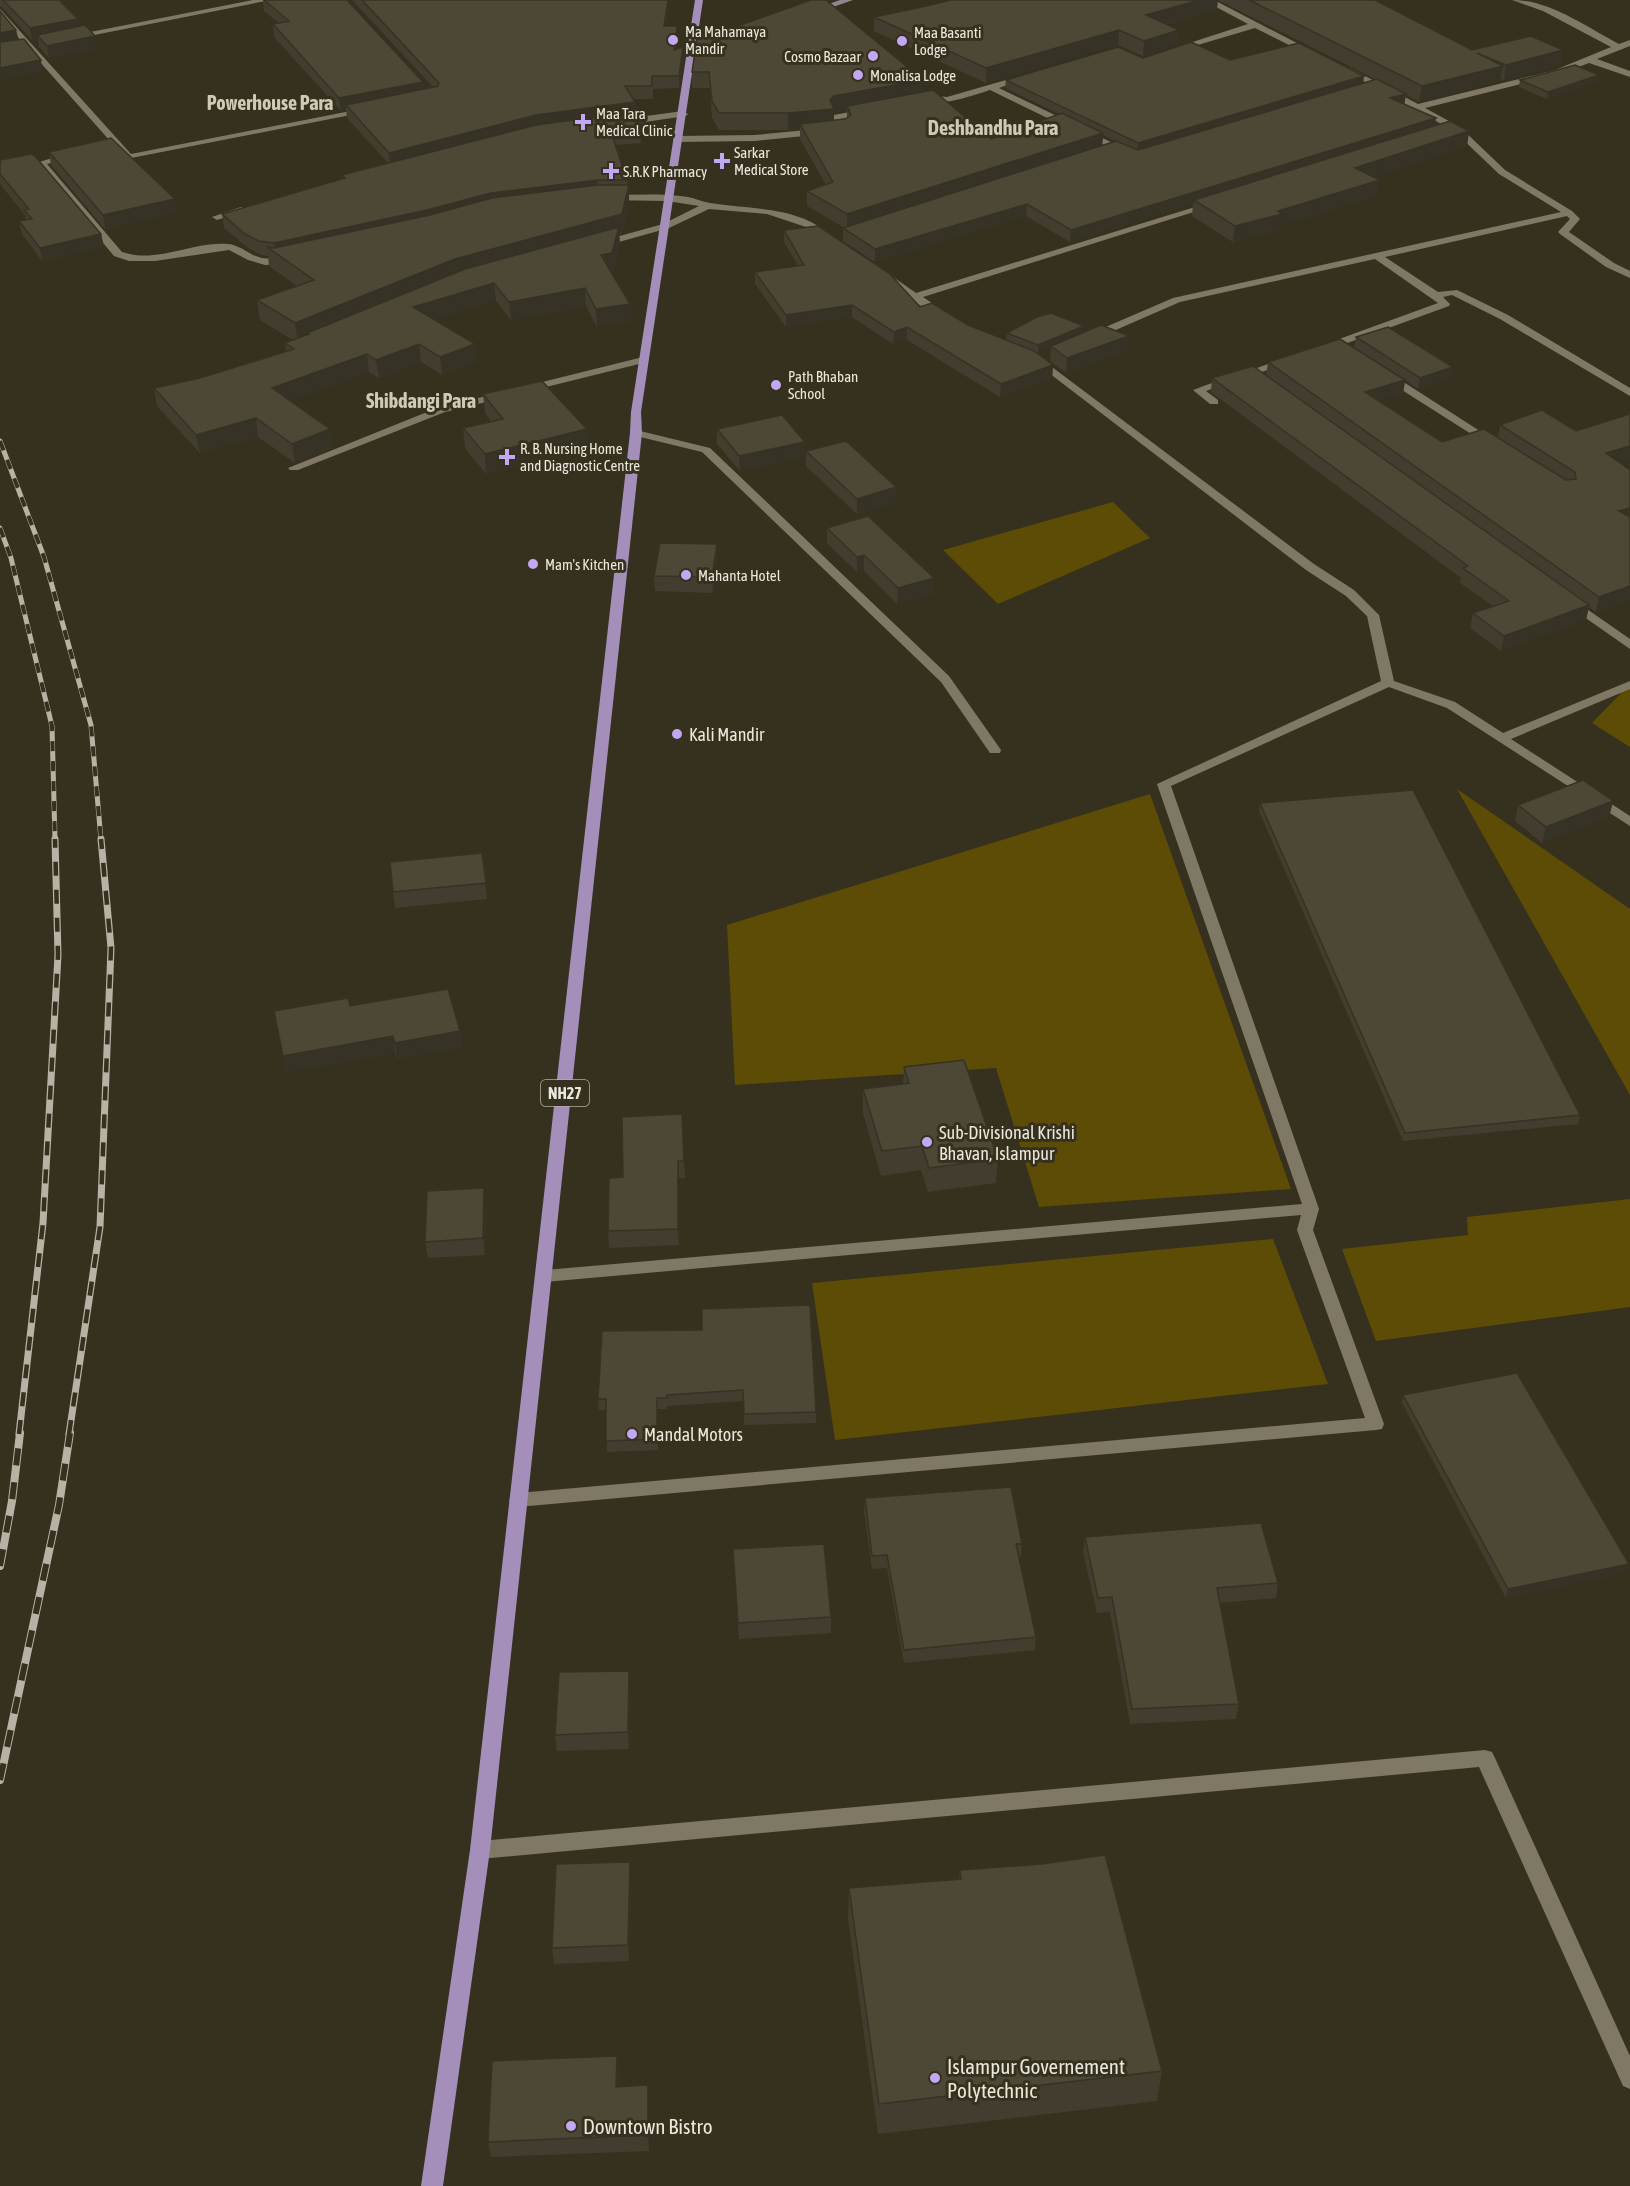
<svg xmlns="http://www.w3.org/2000/svg" width="1630" height="2186" viewBox="0 0 1630 2186" font-family="'Asap Condensed',sans-serif">
	<style>
		.green { fill: #5d4c06 }
		.lines { fill: none; stroke-linecap: round; stroke-linejoin: round }
		.street { fill: #7e7865; fill-rule: evenodd }
		.secondary { fill: #918490; fill-rule: evenodd }
		.primary { fill: #a48fbb; fill-rule: evenodd }
		.rail-far2-casing { stroke: #b6b3a6; stroke-width: 5 }
		.rail-far1-casing { stroke: #b6b3a6; stroke-width: 7 }
		.rail-casing { stroke: #b6b3a6; stroke-width: 8 }
		.rail-far2 { stroke: #36311f; stroke-width: 4; stroke-dasharray: 10; stroke-linecap: butt }
		.rail-far1 { stroke: #36311f; stroke-width: 4.5; stroke-dasharray: 14; stroke-linecap: butt }
		.rail { stroke: #36311f; stroke-width: 6; stroke-dasharray: 17; stroke-linecap: butt }
		.wall { fill: #423d2e; fill-rule: evenodd }
		.shaded-wall { fill: #363225 }
		.building { fill: #4d4735; stroke: #363225; stroke-width: 1.5 }
		.poi-dot { fill: #c2a8f3; stroke: #36311f; stroke-width: 2 }
		.labels { text-anchor: middle; dominant-baseline: central; stroke-width: 6; stroke-linejoin: round; paint-order: stroke }
		.far-poi-label { font-size: 15px; fill: #eae7dc; stroke: #36311f; text-anchor: start }
		.shield { fill: #36311f; stroke: #b4b0a3; stroke-width: 1.5 }
		.shield-label { font-size: 16px; font-weight: bold; fill: #eae7dc }
		.poi-label { font-size: 18px; fill: #eae7dc; stroke: #36311f; text-anchor: start }
		.far-district-label { font-size: 20px; font-weight: bold; fill: #d0cab5; stroke: #36311f }
		.near-poi-label { font-size: 21px; fill: #eae7dc; stroke: #36311f; text-anchor: start }
	</style>
	<rect width="100%" height="100%" fill="#36311f"/>
	<g class="green">
		<polygon points="1113,502 1150,538 998,604 943,550"/>
		<polygon points="1630,684 1630,747 1592,723"/>
		<polygon points="1457,789 1630,909 1630,1095"/>
		<polygon points="1150,794 1291,1189 1039,1207 996,1068 735,1085 727,925"/>
		<polygon points="1630,1199 1630,1307 1376,1341 1342,1249 1468,1235 1467,1217"/>
		<polygon points="1273,1239 1328,1384 835,1440 812,1283"/>
	</g>
	<g class="lines">
		<g class="street">
			<polygon points="253,0 271,0 74,39 70,36"/>
			<polygon points="1203,0 1214,0 1316,53 1309,55 1255,28 1174,52 1174,48 1248,24"/>
			<path d="M1512,0c38,0 74,27 107,44l11,-4v6l-33,13 33,12v6l-41,-14 -28,11 -136,34 35,19 45,43 67,41 8,8 -11,13 45,31 16,8v7l-24,-11 -46,-33 -2,-2 12,-13 -3,-3 -182,41 53,35 19,-2 51,25 122,73v8l-130,-77 -48,-24 -9,2 7,7 -1,2 -121,44h-8v-4l118,-43 -63,-44 -195,43 -85,37h-8v-4l86,-37 388,-86 -62,-38 -45,-43 -111,-61 7,-2 68,36 137,-34 56,-23 -68,-36z"/>
			<polygon points="0,9 131,154 366,108 371,111 126,159 0,17"/>
			<path d="M1020,76l7,2 -28,10 120,58v4h-6l-123,-60c-15,5 -57,19 -70,11l16,-5 11,1z"/>
			<polygon points="866,109 871,112 869,114 843,119 849,129 844,132 755,141 678,142 673,139 678,136 755,135 838,127 832,117 834,115"/>
			<polygon points="683,111 688,114 686,116 624,125 619,122 624,119"/>
			<path d="M69,153l3,1v4l-25,6 75,88c36,12 70,-11 106,-8 13,1 22,12 34,14 11,2 24,-4 32,2l-9,4 -20,1 -17,-5 -19,-10 -74,11h-26l-15,-5 -78,-93z"/>
			<path d="M609,195c26,0 53,-2 79,2 7,1 14,5 22,6 40,7 90,2 122,34l-8,2 -18,-12 -39,-13 -58,-5 -40,19 -68,19 -5,-3 2,-2 65,-18 36,-18 -32,-5 -61,-1v-4z"/>
			<polygon points="1208,203 1216,205 923,297 948,314 948,318 944,319 909,299 884,279 893,277 916,293"/>
			<polygon points="241,207 246,210 244,212 217,220 212,217"/>
			<polygon points="1036,355 1314,564 1354,590 1379,615 1394,681 1455,702 1503,733 1630,681 1630,689 1511,739 1630,816 1630,826 1447,708 1389,687 1171,786 1319,1209 1313,1230 1384,1424 1382,1429 1376,1430 518,1507 512,1505 509,1500 512,1495 518,1493 1365,1418 1297,1230 1301,1215 545,1282 539,1280 537,1276 539,1272 545,1270 1302,1204 1157,784 1381,681 1367,616 1346,596 1306,570 1032,360 1032,356"/>
			<polygon points="643,357 648,360 647,362 526,392 521,389 522,387"/>
			<polygon points="1287,357 1291,358 1291,362 1259,373 1265,378 1264,380 1256,380 1246,372"/>
			<polygon points="1387,373 1391,374 1497,442 1491,445 1487,444 1383,378 1383,374"/>
			<polygon points="1228,377 1232,378 1232,382 1206,391 1218,400 1218,404 1210,404 1193,390"/>
			<polygon points="503,392 508,395 507,397 445,412 298,470 290,470 288,468 437,408"/>
			<polygon points="636,430 710,448 949,676 1001,750 1000,753 990,753 941,682 702,452 632,435 632,431"/>
			<polygon points="1571,598 1630,639 1630,649 1567,605 1567,599"/>
			<polygon points="1485,1750 1492,1752 1495,1758 1630,2056 1630,2089 1623,2086 1479,1767 480,1859 473,1856 470,1850 473,1844 480,1841"/>
		</g>
		<polygon class="secondary" points="840,0 853,0 813,14 809,11"/>
		<polygon class="primary" points="695,0 703,0 641,412 642,433 490,1850 443,2186 421,2186 470,1850 630,433 631,412"/>
		<defs>
			<g id="rail-far2">
				<polyline points="0,441 44,557 91,725 101,840"/>
				<polyline points="0,528 11,558 52,726 55,840"/>
			</g>
			<g id="rail-far1">
				<polyline points="19,1434 43,1223 58,955 55,839"/>
				<polyline points="69,1434 100,1227 111,948 101,839"/>
			</g>
			<g id="rail">
				<polyline points="0,1566 12,1501 20,1433"/>
				<polyline points="0,1780 59,1505 70,1433"/>
			</g>
		</defs>
		<use href="#rail-far2" class="rail-far2-casing"/>
		<use href="#rail-far1" class="rail-far1-casing"/>
		<use href="#rail" class="rail-casing"/>
		<use href="#rail-far2" class="rail-far2"/>
		<use href="#rail-far1" class="rail-far1"/>
		<use href="#rail" class="rail"/>
	</g>
	<g class="wall">
		<polygon points="0,0 38,0 78,19 79,27 97,49 49,58 39,47 38,38 32,40 2,7 0,7"/>
		<polygon points="263,0 347,0 423,82 424,89 433,87 352,0 670,0 666,26 677,38 676,49 684,59 679,88 653,89 653,99 633,99 635,102 636,112 644,116 645,129 640,130 641,143 615,145 627,180 628,185 629,185 629,204 623,233 619,234 620,244 613,270 611,271 630,304 631,322 597,327 586,306 511,320 496,301 434,319 477,362 442,375 421,362 379,378 369,372 290,401 330,429 332,448 295,463 258,437 200,453 157,406 154,388 200,378 286,352 285,343 293,340 260,320 257,300 297,286 269,266 268,256 261,255 247,247 224,228 222,214 343,179 342,175 388,163 347,118 346,110 341,111 274,37 273,24 279,23 264,11"/>
		<path d="M1218,0h157l97,50h91l-3,15 -56,15 -3,-1 -1,2 -81,21 -13,-7 -2,9 30,22 35,5 -2,15 -93,31 4,19 -97,29v5l-48,12 -41,-26 1,-12 -123,38 -44,-26 -151,46 -32,-21v-13h2l-38,-22v-15l19,-6 -26,-46v-11l-12,2h-69l-7,-12 -2,-30h-18v-16l5,-34 225,54 69,47 68,-25 -54,-26 1,-8 137,-22 87,2 133,23 12,-4zM847,110v8l-13,2v-7zM1103,135l14,7 -15,4z"/>
		<polygon points="931,5 1217,10 1166,24 1179,30 1177,44 1143,56 1118,45 986,83 874,31 874,17"/>
		<polygon points="1520,80 1597,81 1547,99 1519,87"/>
		<polygon points="49,152 175,199 178,212 105,229 51,165"/>
		<polygon points="0,160 101,234 104,247 42,261 22,234 19,221 26,220 25,215 0,184"/>
		<polygon points="784,230 920,307 1030,349 1006,340 1007,333 1084,326 1084,332 1128,350 1066,373 1050,361 1051,347 1038,353 1034,351 1053,365 1052,378 1000,397 907,340 893,344 852,317 786,327 755,284 755,272 798,266 784,242"/>
		<polygon points="1356,337 1453,367 1451,378 1418,389 1405,380 1403,394 1379,401 1442,442 1498,438 1500,425 1576,431 1630,414 1630,459 1619,462 1630,470 1630,600 1596,612 1589,607 1586,620 1501,651 1470,628 1473,613 1493,606 1460,583 1461,578 1211,392 1212,378 1266,375 1268,362 1354,348"/>
		<polygon points="483,394 587,429 588,448 486,474 465,448 463,428 491,421 485,413"/>
		<polygon points="717,429 805,442 805,457 740,471 717,444"/>
		<polygon points="806,451 896,502 857,514 806,466"/>
		<polygon points="827,528 934,578 934,593 897,604 864,571 857,572 827,543"/>
		<polygon points="717,559 713,593 655,591 654,576"/>
		<polygon points="1613,801 1609,817 1542,843 1515,821 1518,805"/>
		<polygon points="1260,803 1580,1115 1578,1124 1403,1141 1259,811"/>
		<polygon points="482,853 487,899 395,908 393,892"/>
		<polygon points="350,1006 460,1031 462,1048 397,1059 395,1053 286,1072 274,1011"/>
		<polygon points="904,1067 998,1159 996,1183 928,1192 921,1170 881,1176 863,1113 863,1089 903,1084"/>
		<polygon points="622,1117 684,1161 685,1178 679,1178 679,1245 609,1248 608,1231 623,1177"/>
		<polygon points="486,1205 485,1255 428,1258 425,1242"/>
		<polygon points="602,1331 816,1412 816,1423 744,1425 744,1401 667,1406 667,1409 657,1409 658,1450 607,1452 606,1410 599,1410 598,1399"/>
		<polygon points="1403,1395 1626,1572 1506,1598 1402,1403"/>
		<polygon points="865,1498 1022,1544 1021,1557 1019,1557 1036,1637 1035,1650 904,1663 887,1568 872,1569 864,1511"/>
		<polygon points="1085,1537 1278,1583 1276,1598 1220,1603 1239,1704 1236,1719 1130,1724 1110,1612 1097,1613 1083,1552"/>
		<polygon points="733,1549 831,1617 831,1633 739,1639"/>
		<polygon points="630,1687 629,1749 557,1751 555,1735"/>
		<polygon points="630,1862 631,1878 629,1961 554,1964 552,1948"/>
		<polygon points="960,1870 1162,2071 1157,2101 878,2134 848,1919 849,1888 959,1879"/>
		<polygon points="617,2056 619,2072 618,2087 649,2101 649,2151 491,2157 488,2142"/>
	</g>
	<g class="shaded-wall">
		<polygon points="668,0 670,0 665,38 664,26"/>
		<polygon points="1200,0 1218,0 1217,10 1145,29 1146,15"/>
		<polygon points="78,19 80,31 37,35 38,38 32,40 30,28"/>
		<polygon points="677,26 677,38 674,63 674,50"/>
		<polygon points="16,30 19,41 0,45 0,33"/>
		<polygon points="1119,30 1118,45 986,83 986,68"/>
		<polygon points="1179,30 1177,44 1143,56 1144,41"/>
		<polygon points="95,36 97,49 49,58 47,46"/>
		<polygon points="683,47 684,59 679,88 679,76"/>
		<polygon points="1563,50 1560,65 1504,80 1506,65"/>
		<polygon points="41,60 43,72 0,80 0,68"/>
		<polygon points="1503,66 1500,81 1419,102 1422,86"/>
		<polygon points="1599,75 1597,81 1547,99 1548,92"/>
		<polygon points="1364,76 1363,84 1137,152 1138,143"/>
		<polygon points="923,80 922,96 847,106 847,110 834,113 834,125 800,124 800,128 788,130 788,113 830,100 834,96"/>
		<polygon points="423,82 425,95 346,105 346,110 341,111 339,98"/>
		<polygon points="1406,94 1404,106 1390,98"/>
		<polygon points="635,102 636,115 390,166 389,153 536,115"/>
		<polygon points="1436,118 1434,130 1194,200 1193,204 1070,242 1071,230"/>
		<polygon points="1469,131 1467,146 1353,184 1355,168"/>
		<polygon points="1103,133 1102,148 847,229 847,214"/>
		<polygon points="598,180 599,194 275,253 274,243 491,193"/>
		<polygon points="1380,180 1378,196 1281,225 1281,230 1233,242 1235,226 1278,211"/>
		<polygon points="629,185 629,204 623,233 619,234 620,244 613,270 602,273 601,255 617,234 309,334 307,333 308,339 298,344 295,323"/>
		<polygon points="175,199 178,212 105,229 103,215"/>
		<polygon points="1027,204 1026,216 875,262 875,249"/>
		<polygon points="101,234 104,247 42,261 40,248"/>
		<polygon points="494,283 496,301 415,325 413,307"/>
		<polygon points="585,288 586,306 511,320 509,302"/>
		<polygon points="630,304 631,322 597,327 596,309"/>
		<polygon points="852,305 852,317 786,327 786,315"/>
		<polygon points="1084,326 1084,333 1038,353 1038,345"/>
		<polygon points="907,327 907,340 893,344 894,332"/>
		<polygon points="1129,336 1128,350 1066,373 1067,358"/>
		<polygon points="419,344 421,362 379,378 376,360"/>
		<polygon points="475,344 477,362 442,375 440,357"/>
		<polygon points="367,354 369,372 274,407 272,388"/>
		<polygon points="1053,365 1052,378 1000,397 1001,384"/>
		<polygon points="1453,367 1451,378 1418,389 1420,378"/>
		<polygon points="1405,380 1403,394 1363,406 1365,392"/>
		<polygon points="256,418 258,437 200,453 196,435"/>
		<polygon points="330,429 332,448 295,463 292,444"/>
		<polygon points="587,429 588,448 486,474 485,454"/>
		<polygon points="805,442 805,457 740,471 739,456"/>
		<polygon points="1630,446 1630,459 1603,468 1606,453"/>
		<polygon points="896,487 896,502 857,514 857,499"/>
		<polygon points="1630,508 1630,521 1619,511"/>
		<polygon points="717,544 717,559 713,593 712,577"/>
		<polygon points="864,555 864,571 857,572 857,557"/>
		<polygon points="934,578 934,593 897,604 898,588"/>
		<polygon points="1630,586 1630,600 1596,612 1599,597"/>
		<polygon points="1589,605 1586,620 1501,651 1504,636"/>
		<polygon points="1613,801 1609,817 1542,843 1546,827"/>
		<polygon points="460,1031 462,1048 397,1059 395,1043"/>
		<polygon points="393,1036 395,1053 286,1072 283,1056"/>
		<polygon points="678,1161 679,1178 679,1245 678,1229"/>
		<polygon points="484,1188 486,1205 485,1255 483,1238"/>
		<polygon points="1629,1564 1626,1572 1506,1598 1508,1589"/>
		<polygon points="629,1671 630,1687 629,1749 628,1732"/>
		<polygon points="630,1862 631,1878 629,1961 628,1945"/>
		<polygon points="617,2056 619,2072 617,2102 616,2087"/>
		<polygon points="648,2085 649,2101 649,2151 648,2135"/>
	</g>
	<g class="building">
		<polygon points="3,0 59,0 78,19 30,28"/>
		<polygon points="264,0 347,0 423,82 339,98 273,24 289,21"/>
		<polygon points="362,0 668,0 664,26 677,26 674,50 683,47 679,76 652,76 652,86 625,86 635,102 536,115 389,153 346,105 438,86 439,83"/>
		<polygon points="811,0 826,0 923,80 834,96 830,100 834,109 788,113 719,113 712,101 709,72 692,72 697,38 721,28 727,30"/>
		<polygon points="951,0 1200,0 1146,15 1179,30 1144,41 1119,30 986,68 874,17 931,5"/>
		<polygon points="1249,0 1375,0 1472,50 1531,36 1563,50 1506,65 1477,53 1503,66 1422,86"/>
		<polygon points="0,11 16,30 0,33"/>
		<polygon points="85,25 95,36 47,46 37,35"/>
		<polygon points="24,39 41,60 0,68 0,42"/>
		<polygon points="1191,42 1230,60 1299,43 1364,76 1138,143 1006,80 1118,47 1143,58"/>
		<polygon points="1575,65 1599,75 1548,92 1520,80"/>
		<polygon points="1377,79 1406,94 1390,98 1436,118 1071,230 1027,204 875,249 843,228 1116,141 1138,150"/>
		<polygon points="933,90 991,139 1062,113 1103,133 847,214 807,191 833,182 800,124 845,119 851,115 847,106"/>
		<polygon points="641,111 644,116 636,117 641,130 611,132 627,180 598,180 491,193 427,210 274,243 259,241 245,234 222,214 345,178 342,175 536,125"/>
		<polygon points="1450,121 1469,131 1355,168 1380,180 1278,211 1282,214 1235,226 1194,200"/>
		<polygon points="111,138 175,199 103,215 49,152"/>
		<polygon points="31,154 35,156 101,234 40,248 19,221 32,219 24,210 29,209 0,174 0,160"/>
		<polygon points="598,185 629,185 622,214 455,259 295,323 257,300 314,280 267,247 274,248 430,215 492,198"/>
		<polygon points="818,226 890,274 920,307 932,303 968,325 1034,351 1053,365 1001,384 907,327 894,332 852,305 786,315 755,272 804,265 784,230"/>
		<polygon points="619,227 612,253 601,255 630,304 596,309 585,288 509,302 494,283 413,307 475,344 440,357 419,344 376,360 367,354 272,388 330,429 292,444 256,418 196,435 154,388 200,378 294,349 285,343 309,334 307,333 465,269"/>
		<polygon points="1051,313 1084,326 1038,345 1007,333 1037,317"/>
		<polygon points="1101,325 1129,336 1067,358 1051,346"/>
		<polygon points="1388,327 1453,367 1420,378 1356,337"/>
		<polygon points="1340,339 1405,380 1365,392 1442,442 1484,429 1566,480 1576,479 1575,472 1500,425 1542,410 1576,431 1630,414 1630,446 1606,453 1630,470 1630,508 1619,511 1630,517 1630,586 1599,597 1268,362"/>
		<polygon points="1253,366 1589,605 1504,636 1473,613 1509,601 1463,568 1468,566 1212,378"/>
		<polygon points="542,381 587,429 485,454 463,428 503,419 483,394"/>
		<polygon points="782,415 805,442 739,456 717,429"/>
		<polygon points="846,441 896,487 857,499 806,451"/>
		<polygon points="868,516 934,578 898,588 864,555 857,557 827,528"/>
		<polygon points="660,543 717,544 712,577 654,576"/>
		<polygon points="1583,780 1613,801 1546,827 1518,805"/>
		<polygon points="1413,790 1580,1115 1405,1133 1260,803"/>
		<polygon points="482,853 486,883 393,892 390,862"/>
		<polygon points="448,989 460,1031 395,1043 393,1036 283,1056 274,1011 348,998 350,1006"/>
		<polygon points="964,1060 998,1159 929,1168 922,1146 882,1151 863,1089 909,1083 904,1067"/>
		<polygon points="682,1114 684,1161 678,1161 678,1229 608,1231 609,1178 623,1177 622,1117"/>
		<polygon points="484,1188 483,1238 425,1242 427,1191"/>
		<polygon points="810,1305 816,1412 744,1414 743,1390 667,1395 667,1398 657,1398 657,1439 606,1441 606,1399 598,1399 602,1331 702,1330 702,1309"/>
		<polygon points="1517,1373 1629,1564 1508,1589 1403,1395"/>
		<polygon points="1011,1487 1022,1544 1016,1544 1036,1637 904,1650 887,1555 872,1556 865,1498"/>
		<polygon points="1261,1523 1278,1583 1217,1588 1239,1704 1132,1709 1112,1597 1098,1598 1085,1537"/>
		<polygon points="824,1544 831,1617 738,1623 733,1549"/>
		<polygon points="629,1671 628,1732 555,1735 559,1672"/>
		<polygon points="1105,1855 1162,2071 879,2104 849,1888 961,1879 960,1870 1042,1864"/>
		<polygon points="630,1862 628,1945 552,1948 556,1864"/>
		<polygon points="617,2056 616,2087 648,2085 648,2135 488,2142 492,2061"/>
	</g>
	<g class="poi-dot">
		<circle cx="673" cy="40" r="6"/>
		<circle cx="902" cy="41" r="6"/>
		<circle cx="873" cy="56" r="6"/>
		<circle cx="858" cy="75" r="6"/>
		<path d="M580 113h6v6h6v6h-6v6h-6v-6h-6v-6h6z"/>
		<path d="M719 152h6v6h6v6h-6v6h-6v-6h-6v-6h6z"/>
		<path d="M608 162h6v6h6v6h-6v6h-6v-6h-6v-6h6z"/>
		<circle cx="776" cy="385" r="6"/>
		<path d="M504 448h6v6h6v6h-6v6h-6v-6h-6v-6h6z"/>
		<circle cx="533" cy="564" r="6"/>
		<circle cx="686" cy="575" r="6"/>
		<circle cx="677" cy="734" r="6"/>
		<circle cx="927" cy="1142" r="6"/>
		<circle cx="632" cy="1434" r="6"/>
		<circle cx="935" cy="2078" r="6"/>
		<circle cx="571" cy="2126" r="6"/>
	</g>
	<g class="labels">
		<g class="far-poi-label">
			<text x="685" y="31">Ma Mahamaya<tspan x="685" dy="17">Mandir</tspan></text>
			<text x="914" y="32">Maa Basanti<tspan x="914" dy="17">Lodge</tspan></text>
			<text x="861" y="56" text-anchor="end">Cosmo Bazaar</text>
			<text x="870" y="75">Monalisa Lodge</text>
			<text x="596" y="113">Maa Tara<tspan x="596" dy="17">Medical Clinic</tspan></text>
			<text x="734" y="152">Sarkar<tspan x="734" dy="17">Medical Store</tspan></text>
			<text x="623" y="171">S.R.K Pharmacy</text>
			<text x="788" y="376">Path Bhaban<tspan x="788" dy="17">School</tspan></text>
			<text x="520" y="448">R. B. Nursing Home<tspan x="520" dy="17">and Diagnostic Centre</tspan></text>
			<text x="545" y="564">Mam's Kitchen</text>
			<text x="698" y="575">Mahanta Hotel</text>
		</g>
		<rect class="shield" x="541" y="1080" width="48" height="26" rx="4.5"/>
		<g class="shield-label">
			<text x="565" y="1093">NH27</text>
		</g>
		<g class="poi-label">
			<text x="689" y="734">Kali Mandir</text>
			<text x="939" y="1132">Sub-Divisional Krishi<tspan x="939" dy="21">Bhavan, Islampur</tspan></text>
			<text x="644" y="1434">Mandal Motors</text>
		</g>
		<g class="far-district-label">
			<text x="270" y="102">Powerhouse Para</text>
			<text x="993" y="127">Deshbandhu Para</text>
			<text x="421" y="400">Shibdangi Para</text>
		</g>
		<g class="near-poi-label">
			<text x="947" y="2066">Islampur Governement<tspan x="947" dy="24">Polytechnic</tspan></text>
			<text x="583" y="2126">Downtown Bistro</text>
		</g>
	</g>
</svg>
